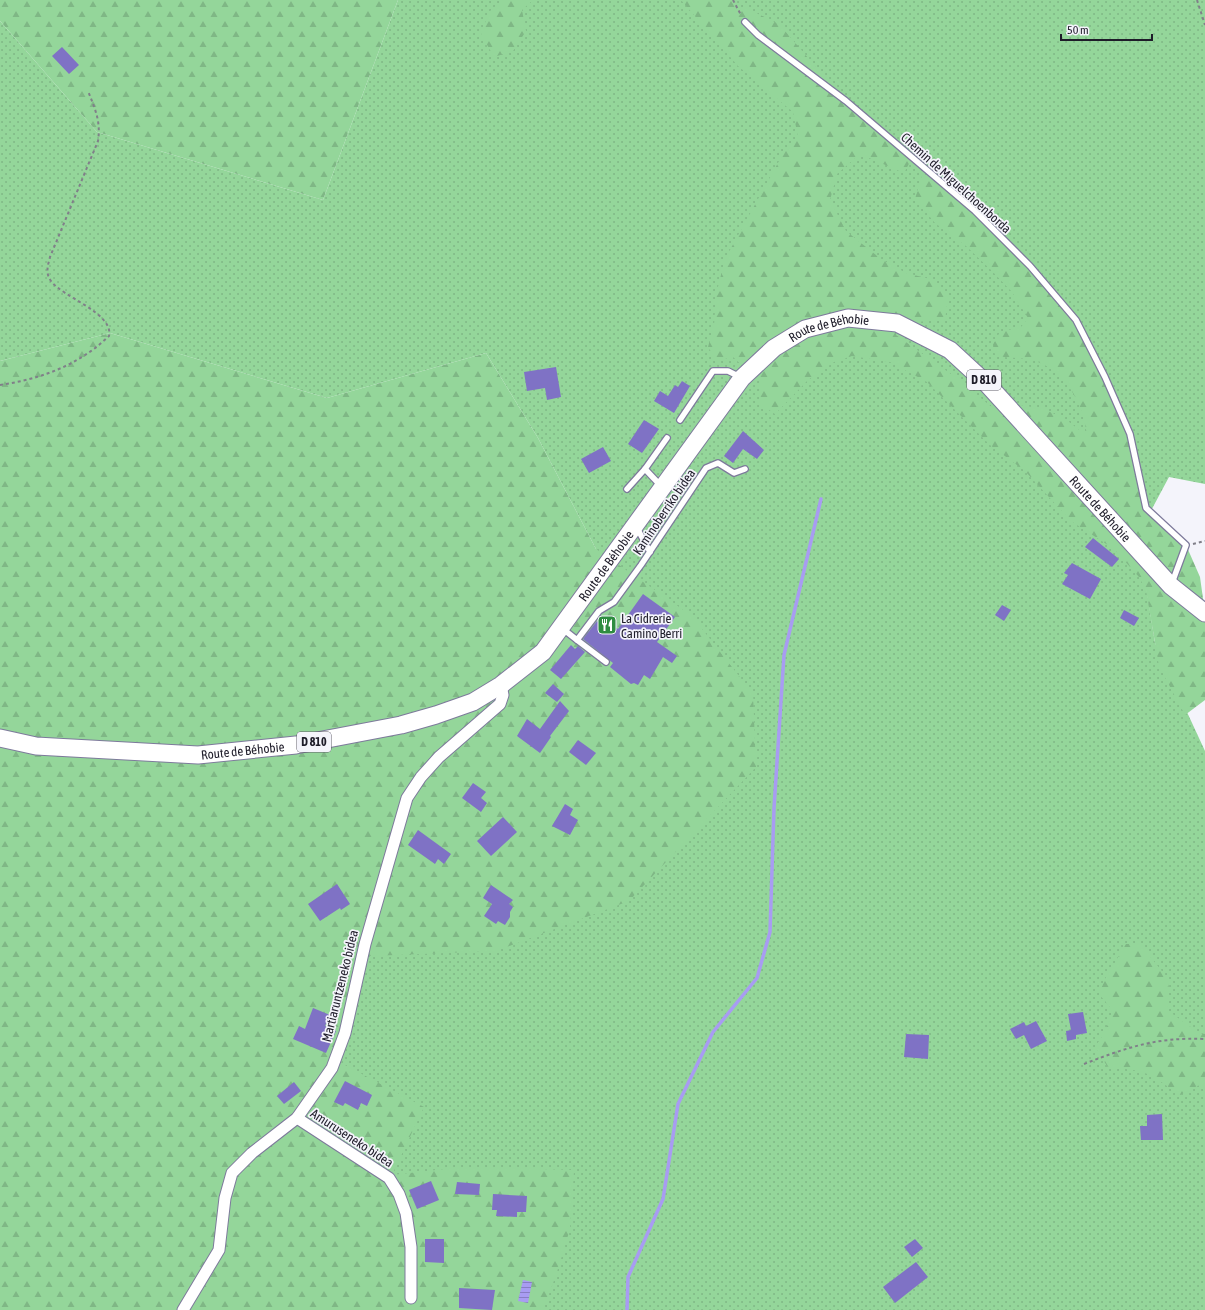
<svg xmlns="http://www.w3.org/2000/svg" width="1205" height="1310" viewBox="0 0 1205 1310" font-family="'Asap Condensed',sans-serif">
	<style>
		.green { fill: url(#green-dots) }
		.forest { fill: url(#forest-firs) }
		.water { fill: url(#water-rules) }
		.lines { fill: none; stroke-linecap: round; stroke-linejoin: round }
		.stream { stroke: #a89cf2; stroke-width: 3.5 }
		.building { fill: #7f72c5 }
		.service-casing { stroke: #7d7a9b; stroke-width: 8 }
		.minor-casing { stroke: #7d7a9b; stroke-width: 13 }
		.primary-casing { stroke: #7d7a9b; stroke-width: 19 }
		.path { stroke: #807f89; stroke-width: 2; stroke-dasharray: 3 3; stroke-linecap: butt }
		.service { stroke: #fff; stroke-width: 5.5 }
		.minor { stroke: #fff; stroke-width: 11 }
		.primary { stroke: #fff; stroke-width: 17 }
		.labels { text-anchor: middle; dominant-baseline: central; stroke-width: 3.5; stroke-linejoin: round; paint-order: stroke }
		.shield { fill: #f4f4fb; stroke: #5e5d68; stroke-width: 1 }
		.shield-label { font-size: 12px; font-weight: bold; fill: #1e1c29 }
		.street-label { font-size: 13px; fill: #1e1c29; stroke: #f4f4fb }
		.poi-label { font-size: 13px; fill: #1e1c29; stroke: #f4f4fb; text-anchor: start }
	</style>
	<defs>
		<pattern id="green-dots" width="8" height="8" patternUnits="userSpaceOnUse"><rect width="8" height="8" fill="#94d69a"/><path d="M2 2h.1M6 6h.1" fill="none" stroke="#7fb785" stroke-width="1.8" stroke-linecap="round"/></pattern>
		<pattern id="forest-firs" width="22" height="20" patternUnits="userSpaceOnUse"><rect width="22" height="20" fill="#94d69a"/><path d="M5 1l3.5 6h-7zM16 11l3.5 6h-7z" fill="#7fb785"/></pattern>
		<pattern id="water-rules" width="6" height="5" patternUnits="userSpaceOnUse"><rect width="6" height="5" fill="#a89cf2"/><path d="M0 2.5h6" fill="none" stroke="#887ec4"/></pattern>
	</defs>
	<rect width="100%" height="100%" fill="#f4f4fb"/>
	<polygon class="green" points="398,0 1205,0 1205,484 1169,477 1138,535 1155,643 1205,751 1205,1310 407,1310 248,1078 596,549 538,438 486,353 327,398 110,333 0,361 0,21 97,132 323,200"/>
	<g class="forest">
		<polygon points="0,0 398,0 323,200 97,132 0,21"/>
		<polygon points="502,0 533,0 522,10 526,31 513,51 494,57 481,34 489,12"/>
		<path d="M681,0h52l3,7 12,2 31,15 48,56 23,20 17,19 45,39 -8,15 -44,-19 -23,20 -7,26 16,31 35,28 25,14 28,7 14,18 -3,22 -48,3 -1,12 62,44 36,30 20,-5 29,5 21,9 23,18c-3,-32 -22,-67 -55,-76 -10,-3 -24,-1 -37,-5l-2,-11 7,-12 21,-5 7,-9 -16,-26 -20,-21 -26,-25 -31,-23 -20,-24 7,-24 15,4 93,87 46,54 54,114 16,74 40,37 14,32 5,36v87l-20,15 -26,-49 -13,-76 -7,-13 -25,-28 -43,-28 -46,-50 -35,-26 -63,-63 -37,-20 -38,-6 -18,6 -26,18 -33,34 -14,-10 -2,-23 -26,-24 -16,4 -9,-14 6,-21 2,-31 9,-36 59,-107 14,-15 -5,-25 -55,-46z"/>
		<polygon points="110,333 327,398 486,353 538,438 596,549 692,616 753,694 756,767 629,901 496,951 370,956 361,978 341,1063 424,1107 392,1175 463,1167 574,1170 570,1229 556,1275 543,1310 0,1310 0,361"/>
		<path d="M1126,944h14l29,36 -2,30 32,23 6,1v50l-8,2 -17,9c-27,-19 -36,-28 -71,-26l-14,-22 10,-15 8,-21 -14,-17 6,-15z"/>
	</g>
	<polygon class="water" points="523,1280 532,1282 528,1303 518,1301"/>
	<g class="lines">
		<polyline class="stream" points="627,1310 628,1277 663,1199 678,1104 713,1032 757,978 770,932 774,808 784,655 821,499"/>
	</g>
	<g class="building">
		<polygon points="62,47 79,65 69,74 52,56"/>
		<polygon points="556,367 561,397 547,400 545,388 527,391 524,372"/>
		<polygon points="682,381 690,386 674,413 654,401 660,391 668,396 675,385 678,387"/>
		<polygon points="644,420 659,429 642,453 628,444"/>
		<polygon points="743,431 764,450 757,459 743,449 733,463 724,456"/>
		<polygon points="603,447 611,461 589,473 581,459"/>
		<polygon points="1093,538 1119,559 1112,567 1085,547"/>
		<polygon points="1072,563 1101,579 1090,599 1062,584 1068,575 1064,573"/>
		<polygon points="643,594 675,617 657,642 677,656 672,663 663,657 650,679 644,675 638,685 634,683 631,684 610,667 613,663 583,639 597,621 602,625 605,620 618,629"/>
		<polygon points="1002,605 1011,610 1004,621 995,615"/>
		<polygon points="1124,610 1139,618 1134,626 1120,618"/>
		<polygon points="571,645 575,649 578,646 585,652 561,679 550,670"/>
		<polygon points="553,684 564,694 557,702 545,693"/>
		<polygon points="560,701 569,711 550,736 551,737 540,753 517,736 527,719 540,729"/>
		<polygon points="578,740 596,753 586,765 569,752"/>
		<polygon points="473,783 486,792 481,798 487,803 481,812 462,798"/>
		<polygon points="565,804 573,809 570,815 578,820 570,835 552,826"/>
		<polygon points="503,817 517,832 491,856 477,841"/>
		<polygon points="418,830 451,854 444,864 438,859 435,864 408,845"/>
		<polygon points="337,884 350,904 341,910 340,908 320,921 308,904"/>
		<polygon points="491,885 513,900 509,904 513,907 510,912 510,917 505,925 498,921 496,924 484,916 492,904 483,898"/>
		<polygon points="313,1008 330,1015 325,1026 336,1031 326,1053 293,1039 299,1026 305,1029"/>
		<polygon points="1083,1012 1087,1033 1076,1035 1076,1039 1067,1041 1066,1031 1071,1030 1068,1014"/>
		<polygon points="1036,1021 1047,1041 1031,1049 1024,1035 1016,1039 1010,1029 1024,1022 1026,1026"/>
		<polygon points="906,1034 929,1035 928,1059 904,1057"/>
		<polygon points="345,1081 372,1095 367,1106 361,1103 358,1110 345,1103 343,1106 334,1102"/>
		<polygon points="294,1082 301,1091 284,1104 277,1096"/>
		<polygon points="1162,1114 1163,1140 1141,1140 1140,1126 1147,1126 1147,1115"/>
		<polygon points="431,1181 439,1200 417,1209 409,1190"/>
		<polygon points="457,1182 480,1184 479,1195 455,1194"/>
		<polygon points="493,1194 527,1196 526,1212 517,1212 517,1217 496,1216 497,1210 492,1210"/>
		<polygon points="425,1239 444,1239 444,1263 425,1262"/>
		<polygon points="915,1239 923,1248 912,1257 904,1247"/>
		<polygon points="916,1262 928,1277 895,1303 883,1287"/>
		<polygon points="459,1288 495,1290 492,1310 459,1308"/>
	</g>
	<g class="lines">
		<defs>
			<g id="service">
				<polyline points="745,22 758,35 846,101 975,211 1030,266 1076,320 1105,377 1130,434 1146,508 1186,545 1172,583"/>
				<polyline points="680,420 713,371 728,371 740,377"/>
				<polyline points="645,469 661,486"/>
				<polyline points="627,489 645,469 667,438"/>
				<polyline points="637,528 650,552"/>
				<polyline points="563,629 577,640 599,611 614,602 641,565 706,468 718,463 734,473 745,469"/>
				<polyline points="577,640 606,662"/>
			</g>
			<g id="minor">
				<polyline points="297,1118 389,1178 399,1194 406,1213 411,1247 411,1298"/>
				<polyline points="183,1310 219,1250 225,1198 232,1173 252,1153 297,1118 332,1068 345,1033 365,944 407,798 421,777 439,757 500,704 503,695 501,685"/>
			</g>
			<g id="primary">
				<path id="s1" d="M0,738l36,8 162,9 98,-10 105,-20 35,-10 37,-13 28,-17 42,-33 199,-274 32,-30 31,-19 43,-11 49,5 53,27 38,35 183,201 34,27"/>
			</g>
		</defs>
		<use href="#service" class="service-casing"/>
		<use href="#minor" class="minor-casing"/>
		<use href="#primary" class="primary-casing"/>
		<g class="path">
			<polyline points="733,0 741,15"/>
			<polyline points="1197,0 1205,25"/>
			<path d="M0,385c41,-6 79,-20 109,-49 5,-23 -47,-39 -58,-55 -6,-8 -3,-16 -1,-24l48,-116c3,-20 -3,-32 -10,-50"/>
			<polyline points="1193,544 1205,541"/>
			<path d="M1084,1064c44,-17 73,-27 121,-25"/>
		</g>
		<use href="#service" class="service"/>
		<use href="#minor" class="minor"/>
		<use href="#primary" class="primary"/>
	</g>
	<defs>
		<symbol id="restaurant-square" viewBox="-11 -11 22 22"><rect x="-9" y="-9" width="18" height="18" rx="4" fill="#2e8d40" stroke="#f4f4fb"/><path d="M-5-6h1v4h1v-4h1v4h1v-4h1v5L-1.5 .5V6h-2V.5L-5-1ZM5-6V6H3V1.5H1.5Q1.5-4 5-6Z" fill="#fff"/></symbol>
	</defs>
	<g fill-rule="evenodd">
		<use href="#restaurant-square" x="596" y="614" width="22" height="22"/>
	</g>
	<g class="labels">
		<g class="shield">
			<rect x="967" y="370" width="34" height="20" rx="3"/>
			<rect x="297" y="732" width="34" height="20" rx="3"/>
		</g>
		<g class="shield-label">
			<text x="984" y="380">D 810</text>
			<text x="314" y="742">D 810</text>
		</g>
		<g class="street-label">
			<text transform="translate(956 183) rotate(42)">Chemin de Miguelchoenborda</text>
			<text stroke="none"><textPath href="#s1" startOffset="1009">Route de Béhobie</textPath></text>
			<text stroke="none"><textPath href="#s1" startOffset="1357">Route de Béhobie</textPath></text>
			<text transform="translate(664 512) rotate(-56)">Kaminoberriko bidea</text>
			<text stroke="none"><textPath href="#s1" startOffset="673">Route de Béhobie</textPath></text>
			<text stroke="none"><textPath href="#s1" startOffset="244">Route de Béhobie</textPath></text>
			<text transform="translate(340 986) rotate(-76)">Martiaruntzeneko bidea</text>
			<text transform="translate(352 1138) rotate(33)">Amuruseneko bidea</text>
		</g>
		<g class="poi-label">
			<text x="621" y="618">La Cidrerie<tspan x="621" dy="15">Camino Berri</tspan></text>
		</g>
	</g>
	<path d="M1061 34v6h91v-6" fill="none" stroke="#1e1c29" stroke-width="2"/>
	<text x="1067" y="34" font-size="12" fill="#1e1c29" stroke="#f4f4fb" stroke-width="3" paint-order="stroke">50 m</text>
</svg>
